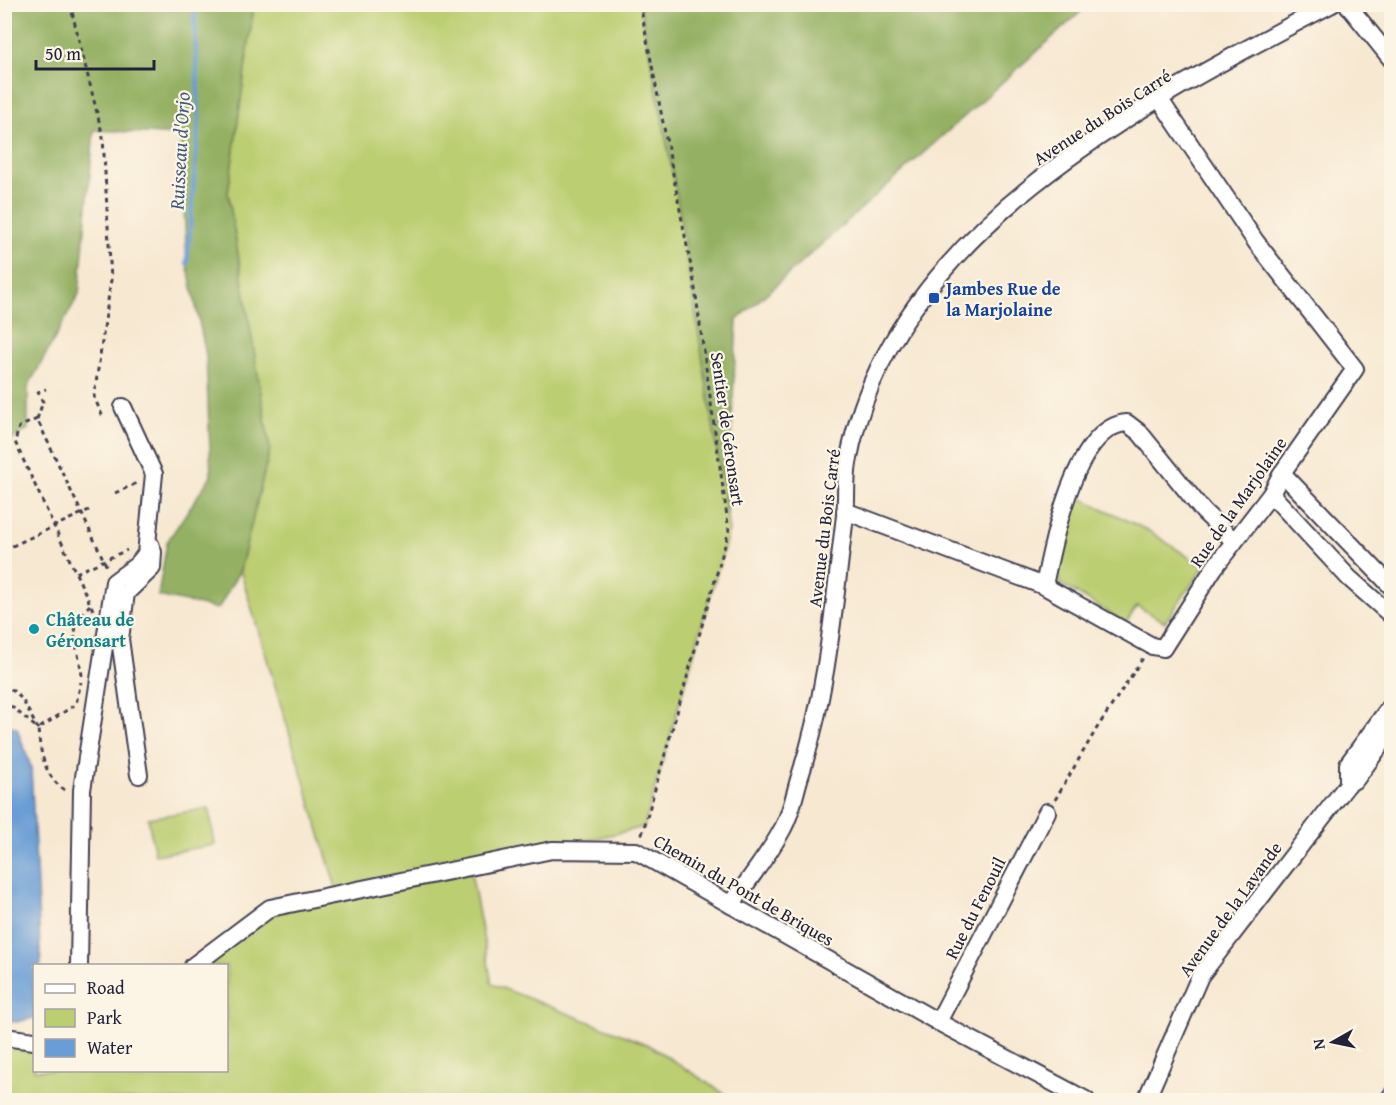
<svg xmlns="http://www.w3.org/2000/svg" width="1396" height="1105" viewBox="0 0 1396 1105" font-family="'Gentium Book Plus',serif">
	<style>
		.green { fill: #bbce71; stroke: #6e7856; stroke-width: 1.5 }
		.forest { fill: #94b163; stroke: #5b6a4f; stroke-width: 1.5 }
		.water { fill: #699dd5; stroke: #466088; stroke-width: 1.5 }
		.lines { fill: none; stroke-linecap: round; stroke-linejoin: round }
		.stream { stroke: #699dd5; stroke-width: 4.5 }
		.minor-casing { stroke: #424052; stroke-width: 20 }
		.path { stroke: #424052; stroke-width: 3; stroke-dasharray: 4.5 4.5; stroke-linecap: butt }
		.minor { stroke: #fff; stroke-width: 16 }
		.transit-dot { fill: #1a4fb4; stroke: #fcf5e5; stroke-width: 2 }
		.culture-dot { fill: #0f9aa8; stroke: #fcf5e5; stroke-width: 2 }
		.labels { text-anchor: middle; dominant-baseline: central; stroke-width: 4.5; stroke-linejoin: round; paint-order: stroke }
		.street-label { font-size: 18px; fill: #22223b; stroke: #fcf5e5 }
		.transit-label { font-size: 18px; font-weight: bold; fill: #164399; stroke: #fcf5e5; text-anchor: start }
		.culture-label { font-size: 18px; font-weight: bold; fill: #0d838f; stroke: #fcf5e5; text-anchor: start }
		.water-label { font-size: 20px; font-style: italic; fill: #425980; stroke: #fcf5e5 }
	</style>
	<rect width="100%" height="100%" fill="#fcf5e5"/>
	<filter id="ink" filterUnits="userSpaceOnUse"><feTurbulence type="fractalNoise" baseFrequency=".0167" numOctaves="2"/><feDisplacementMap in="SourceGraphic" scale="12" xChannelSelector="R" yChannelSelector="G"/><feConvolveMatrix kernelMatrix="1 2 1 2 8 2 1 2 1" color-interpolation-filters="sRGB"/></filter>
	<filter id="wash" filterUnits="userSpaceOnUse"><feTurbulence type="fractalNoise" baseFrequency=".008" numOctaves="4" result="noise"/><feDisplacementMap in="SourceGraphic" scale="24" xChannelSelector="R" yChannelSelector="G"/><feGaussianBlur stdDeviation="1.35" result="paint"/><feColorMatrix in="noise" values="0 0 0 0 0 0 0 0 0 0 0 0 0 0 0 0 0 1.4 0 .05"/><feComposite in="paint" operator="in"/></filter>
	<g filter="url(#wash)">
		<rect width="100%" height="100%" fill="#f7e8d1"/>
		<g class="green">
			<polygon points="254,5 640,5 694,282 729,531 644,827 470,867 492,984 649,1045 734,1100 5,1100 4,1037 34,1041 34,1070 226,1070 226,966 193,965 270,908 338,894 240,570 270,449 228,193"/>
			<path d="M1077,496l72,35 55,36 -39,55 -28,-16 -11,17 -65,-39c-13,-24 8,-64 16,-88z"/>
			<polygon points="209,808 215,845 155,855 148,818"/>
		</g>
		<g class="forest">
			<polygon points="5,4 254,5 228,193 270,449 240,570 218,609 158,596 167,542 211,476 206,355 187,263 180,135 94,130 79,294 28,387 28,429 5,444"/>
			<polygon points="640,5 1094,5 1084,9 737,320 727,516 677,196"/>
		</g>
		<polygon class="water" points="5,724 17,728 31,767 41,965 34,966 34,1018 17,1022 4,1020"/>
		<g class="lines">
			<polyline class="stream" points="187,263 199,118 194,4"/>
		</g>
	</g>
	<g filter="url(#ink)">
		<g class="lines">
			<defs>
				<g id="minor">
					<polyline points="1347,4 1392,60"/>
					<polyline points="1282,473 1392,587"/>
					<polyline points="1271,494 1349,578 1392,616"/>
					<polyline points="845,511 1044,586 1152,646 1163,648 1214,568 1271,494 1282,473 1355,369 1256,242 1160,100"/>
					<path d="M1044,586c8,-41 31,-160 83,-163l13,10 63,78 31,30"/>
					<polyline points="1392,704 1348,764 1348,784 1356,779 1392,729"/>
					<polyline points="139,775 120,639 126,593 152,568 153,552 150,544"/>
					<path d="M731,905c17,-25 38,-50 52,-77 9,-16 12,-37 18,-55 27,-84 33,-170 44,-257 2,-18 0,-35 3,-53 40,-230 295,-361 484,-459"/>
					<polyline points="79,966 82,790 114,582 137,565 146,554 154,474 123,407"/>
					<polyline points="193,966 270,908 552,850 636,851 938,1022 1086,1100"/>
					<polyline points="938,1022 1047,812"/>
					<polyline points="4,1037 34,1041"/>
					<polyline points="1146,1100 1200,976 1348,784"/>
					<polyline points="1389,1100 1392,1095"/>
				</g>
			</defs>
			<use href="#minor" class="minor-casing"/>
			<g class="path">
				<polyline points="70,4 103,137 111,280 94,397 103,417"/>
				<polyline points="640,4 694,282 729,531 641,838"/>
				<polyline points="641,11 663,4"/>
				<polyline points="37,419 43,402 38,392 46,389"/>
				<polyline points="115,493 137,483"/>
				<polyline points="4,550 89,510"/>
				<polyline points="76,573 127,550"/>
				<polyline points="93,610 15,442 19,427 37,419 107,567"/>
				<path d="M82,676c-3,-30 -18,-46 8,-71"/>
				<polyline points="4,683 22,699 38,729"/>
				<polyline points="4,700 37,728"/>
				<path d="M65,790c-20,-12 -25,-38 -27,-61l38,-25 5,-22"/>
				<polyline points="1055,800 1097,728 1143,658"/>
			</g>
			<use href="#minor" class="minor"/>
		</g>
	</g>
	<rect class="transit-dot" x="928" y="292" width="12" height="12" rx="3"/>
	<circle class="culture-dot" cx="34" cy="629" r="6"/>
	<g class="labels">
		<g class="street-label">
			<text transform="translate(1102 117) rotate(-33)">Avenue du Bois Carré</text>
			<text transform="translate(728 429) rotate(82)">Sentier de Géronsart</text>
			<text transform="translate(1238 502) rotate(-55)">Rue de la Marjolaine</text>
			<text transform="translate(824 528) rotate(-83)">Avenue du Bois Carré</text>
			<text transform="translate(744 890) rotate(30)">Chemin du Pont de Briques</text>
			<text transform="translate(975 908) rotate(-63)">Rue du Fenouil</text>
			<text transform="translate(1230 909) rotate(-54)">Avenue de la Lavande</text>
		</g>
		<g class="transit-label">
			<text x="946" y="288">Jambes Rue de<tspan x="946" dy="21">la Marjolaine</tspan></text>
		</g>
		<g class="culture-label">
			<text x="46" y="619">Château de<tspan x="46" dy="21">Géronsart</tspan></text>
		</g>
		<g class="water-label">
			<text transform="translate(179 151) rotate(-87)">Ruisseau d'Orjo</text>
		</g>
	</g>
	<rect width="1396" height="1105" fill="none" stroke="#fcf5e5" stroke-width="24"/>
	<rect x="33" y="964" width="195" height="108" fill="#fcf5e5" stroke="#a5a1a1" stroke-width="1.5"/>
	<rect x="45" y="984" width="30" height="9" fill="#ffffff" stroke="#a5a1a1" stroke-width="1.5"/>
	<text x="87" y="994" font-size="18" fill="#22223b">Road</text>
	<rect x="45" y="1009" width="30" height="18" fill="#bbce71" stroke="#a5a1a1" stroke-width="1.5"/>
	<text x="87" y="1024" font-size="18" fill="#22223b">Park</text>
	<rect x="45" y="1039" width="30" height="18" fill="#699dd5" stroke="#a5a1a1" stroke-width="1.5"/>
	<text x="87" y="1054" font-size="18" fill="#22223b">Water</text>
	<g transform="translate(1333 1042) rotate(261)" stroke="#fcf5e5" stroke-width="4.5" paint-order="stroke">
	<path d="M0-4.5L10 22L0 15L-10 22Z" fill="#22223b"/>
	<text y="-9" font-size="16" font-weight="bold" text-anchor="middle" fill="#22223b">N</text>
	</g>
	<path d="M36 60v9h118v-9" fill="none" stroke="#22223b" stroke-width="3"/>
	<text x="45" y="60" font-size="18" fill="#22223b" stroke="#fcf5e5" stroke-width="4.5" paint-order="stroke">50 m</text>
</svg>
